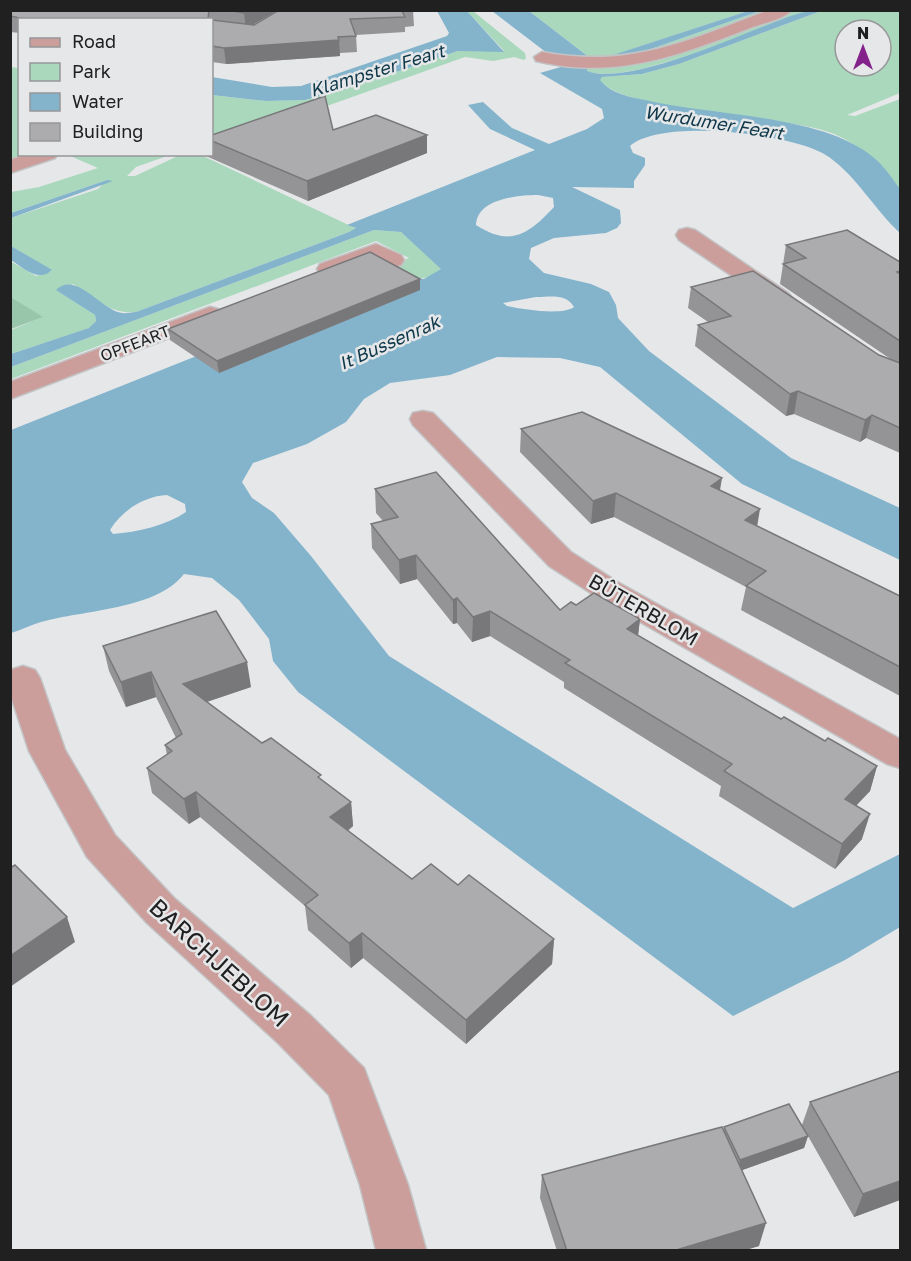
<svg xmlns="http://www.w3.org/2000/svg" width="911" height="1261" viewBox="0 0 911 1261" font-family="'Golos Text',sans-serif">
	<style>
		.green { fill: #aad8bd; fill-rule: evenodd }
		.forest { fill: #98c6ab }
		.water { fill: #83b4cc; fill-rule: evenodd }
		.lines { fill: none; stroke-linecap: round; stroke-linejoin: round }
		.minor-casing { stroke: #c2c3c5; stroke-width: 3 }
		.minor { fill: #cc9e9b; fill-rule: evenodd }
		.wall { fill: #949496 }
		.shaded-wall { fill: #78787a }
		.building { fill: #acacae; stroke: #78787a; stroke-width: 1.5 }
		.labels { text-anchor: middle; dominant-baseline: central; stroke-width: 5; stroke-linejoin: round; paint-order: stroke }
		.far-street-label { font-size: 16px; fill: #202021; stroke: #e6e7e9 }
		.far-water-label { font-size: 18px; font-style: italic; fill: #0e384a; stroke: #e6e7e9 }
		.street-label { font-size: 20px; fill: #202021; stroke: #e6e7e9 }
		.near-street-label { font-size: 24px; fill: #202021; stroke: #e6e7e9 }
	</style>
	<rect width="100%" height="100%" fill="#e6e7e9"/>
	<g class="green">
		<polygon points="467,11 473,11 525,53 526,58 524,60 514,57 493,61 465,57 279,123 212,139 212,95 266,101 305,100 337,92 458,51 504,51"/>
		<polygon points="529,11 748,11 611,56 648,50 760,11 775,11 648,56 594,61"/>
		<path d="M791,11h16c-48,15 -175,76 -221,60l1,-3 35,-3z"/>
		<path d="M821,11h79v82l-53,22 8,1 45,-17v90c-18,-24 -38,-43 -66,-55 -49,-20 -207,-20 -235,-54l3,-3 40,-3 37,-10zM845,30h36v36h-36z"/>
		<polygon points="10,67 19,68 20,154 34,155 10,162"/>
		<path d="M68,155h102l-34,12 -9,9h8l45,-21h21l156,74 -221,83c-25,3 -44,-15 -63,-28l-16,6 38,25 1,6 -6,7 -79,26v-24l31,-13 -31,-20 -1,-36 26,15 16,-5 -41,-25v-28l87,-29 9,-9 -96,33v-21l28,-5 59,-19z"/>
		<path d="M374,230l27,2 41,36c-15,18 -37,8 -54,-1l21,-9 -33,-17 -365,138v-12z"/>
	</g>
	<polygon class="forest" points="10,297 11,297 43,317 11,329"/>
	<g class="water">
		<polygon points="437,11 467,11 504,52 458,51 337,92 305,100 266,101 212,95 212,77 272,87 301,86 447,36 449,33"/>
		<path d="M492,11h37l65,50 -14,6 7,1v3c44,16 161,-41 207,-56l13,-4h14l-142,53 -37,10 -40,3 -2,3c10,13 29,17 45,20 66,16 177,14 228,57 11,9 19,21 27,32v44c-25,-23 -43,-56 -71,-76 -33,-24 -168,-39 -199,-11l3,7 12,5v7l-11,16v7l-62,-1 48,23 1,13 -4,5 -11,5 -52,5 -23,10 -2,11 15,14 47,11 18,8 7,13 2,13 31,33 142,107 109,50v52l-158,-76 -142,-117 -40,-9 -63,-1 -47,18 -60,8 -26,16 -18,23 -39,22 -54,19 -11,19 10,16 22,15 37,43 78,100 404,252 107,-54v73l-55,33 -112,56 -435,-324 -25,-31 -4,-22 -30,-39 -27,-22 -28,-4c-28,36 -101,36 -143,48 -10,3 -20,8 -30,11v-203l386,-154 27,3 17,-10 -40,-37 -27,-2 -363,137v-13l78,-26 7,-7 -1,-6 -39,-25c20,-20 45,20 66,23 4,1 9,-1 14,-1l213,-80 7,-4 -9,-3 188,-75 -45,-21 -22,-24 15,-3 29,26 37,16 38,-15 17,-11 -2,-9 -62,-36 24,-7zM538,195l15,3 1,9c-26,28 -44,40 -78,18 1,-26 41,-30 62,-30zM536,297c15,0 30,-4 38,10 -12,9 -52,2 -67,-1l-4,-3zM167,495l18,9 1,8c-21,14 -48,20 -73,22l-3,-4c12,-20 35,-34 57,-35z"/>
		<polygon points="748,11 760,11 648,50 616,58 610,56"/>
		<polygon points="107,180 113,181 11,218 11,213"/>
		<path d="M11,246l36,21 5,3c-13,13 -29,-2 -41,-10z"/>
	</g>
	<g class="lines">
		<defs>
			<g id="minor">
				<path d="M769,10h23c-9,10 -29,13 -42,18 -72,28 -136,52 -214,33l-2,-4 8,-5c88,17 147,-12 227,-42z"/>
				<polygon points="28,154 57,154 55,158 10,173 10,160"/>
				<polygon points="687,228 695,230 788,293 792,298 788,303 772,303 679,240 676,235 679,230"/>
				<polygon points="376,244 401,255 404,260 401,265 393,267 375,259 336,274 320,274 317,269 320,264"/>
				<polygon points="210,307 218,309 222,314 218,319 10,399 10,382"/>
				<polygon points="423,411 433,413 571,552 619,583 900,739 900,768 887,764 597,597 549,566 413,425 410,419 413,413"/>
				<polygon points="23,666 35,670 40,678 65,750 115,835 175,899 310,1015 364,1068 408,1185 426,1250 376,1250 360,1185 329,1095 278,1043 147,923 87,857 29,751 10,693 10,670"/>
			</g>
		</defs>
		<use href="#minor" class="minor-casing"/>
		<use href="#minor" class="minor"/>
	</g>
	<g class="wall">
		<polygon points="10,10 278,10 252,25 413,10 414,26 405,27 405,32 356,35 357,52 340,53 340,56 226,64 212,62 212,20 20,20 20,33 10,32"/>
		<polygon points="333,130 427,153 308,201 206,156 206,154 212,154 212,135"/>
		<polygon points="786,245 900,262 900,453 866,438 860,442 794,414 786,416 695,346 698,325 708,322 688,308 691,287 892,360 780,284"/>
		<polygon points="420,279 420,290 219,373 170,340 168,329"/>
		<polygon points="521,429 720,490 757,526 900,596 900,696 741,610 746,587 614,517 591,524 520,452"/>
		<polygon points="375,489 560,610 576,605 640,619 638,636 781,719 877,766 870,791 856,806 862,839 835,869 719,796 721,786 564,688 564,682 490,636 472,642 457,623 453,624 417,579 400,584 372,548 371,524 383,521 376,513"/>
		<polygon points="103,646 251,687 207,702 262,743 321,779 351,802 353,826 348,831 412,879 458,885 554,939 552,964 466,1044 363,958 351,968 308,930 305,906 200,817 189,824 152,793 147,768 167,755 165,745 176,738 156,697 126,707 109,671"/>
		<polygon points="900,1071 900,1200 854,1217 808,1136 804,1148 742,1170 759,1246 742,1251 557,1251 540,1198 542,1175 723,1130 724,1127 802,1125 810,1102"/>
	</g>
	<g class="shaded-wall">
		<polygon points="249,10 278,10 246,29 244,13"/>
		<polygon points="339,40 340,56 226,64 224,48"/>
		<polygon points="427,135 427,153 308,201 307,181"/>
		<polygon points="420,279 420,290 219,373 217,361"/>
		<polygon points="798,391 794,414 786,416 790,394"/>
		<polygon points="872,415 866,438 860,442 865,420"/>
		<polygon points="722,478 718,502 711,486"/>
		<polygon points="616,493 614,517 591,524 593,501"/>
		<polygon points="760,509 756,533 745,520"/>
		<polygon points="416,555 417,579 400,584 399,560"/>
		<polygon points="457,598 457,623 453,624 453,600"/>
		<polygon points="490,611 490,636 472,642 473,617"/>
		<polygon points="640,619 637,643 627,629"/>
		<polygon points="247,662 251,687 188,708 183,684"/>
		<polygon points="151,672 156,697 126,707 121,682"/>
		<polygon points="877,766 870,791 838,824 845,799"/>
		<polygon points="196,792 200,817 189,824 184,799"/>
		<polygon points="351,802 353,826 332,842 330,817"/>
		<polygon points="870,814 862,839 835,869 842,844"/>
		<polygon points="67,917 75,942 10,987 10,956"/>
		<polygon points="362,933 363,958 351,968 349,943"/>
		<polygon points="554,939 552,964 466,1044 466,1020"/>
		<polygon points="808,1136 804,1148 737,1172 740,1160"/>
		<polygon points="900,1181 900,1200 854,1217 863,1194"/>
		<polygon points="766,1223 759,1246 742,1251 673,1251"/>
	</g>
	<g class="building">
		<polygon points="10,10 209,10 208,19 210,20 30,20 10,16"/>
		<polygon points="227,10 249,10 244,13"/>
		<polygon points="279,10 413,10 413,11 402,11 405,17 350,19 356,36 338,37 339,40 224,48 212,46 212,20 254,25"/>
		<polygon points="325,96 333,130 376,115 427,135 307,181 212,141 212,135"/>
		<polygon points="847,230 900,262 900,271 897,272 900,274 900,341 783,264 806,258 786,245"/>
		<polygon points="370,252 420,279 217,361 168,329"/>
		<polygon points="753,271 879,355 900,363 900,428 872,415 865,420 798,391 790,394 698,325 731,316 691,287"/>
		<polygon points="582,412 722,478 711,486 760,509 745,520 900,596 900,667 746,586 766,571 616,493 593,501 521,429"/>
		<polygon points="436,472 560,610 571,602 576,605 594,593 640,619 627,629 781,719 784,717 825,741 828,738 877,766 845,799 870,814 842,844 724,771 732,764 565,663 570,660 490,611 473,617 457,598 453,600 416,555 399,560 371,524 398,517 375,489"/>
		<polygon points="216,611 247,662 183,684 262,743 271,738 321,775 318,777 351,802 330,817 412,879 431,864 458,885 469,875 554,939 466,1020 362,933 349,943 305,905 318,895 196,792 184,799 147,768 172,751 165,745 182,734 151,672 121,682 103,646"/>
		<polygon points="15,865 67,917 10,956 10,868"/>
		<polygon points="900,1071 900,1181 863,1194 810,1102"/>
		<polygon points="789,1104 808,1136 740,1160 724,1127"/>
		<polygon points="722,1127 766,1223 673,1251 567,1251 542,1175"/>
	</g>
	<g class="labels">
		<g class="far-street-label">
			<text transform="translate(135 343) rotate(-21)">OPFEART</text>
		</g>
		<g class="far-water-label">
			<text transform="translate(377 70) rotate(-17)">Klampster Feart</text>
			<text transform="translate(714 122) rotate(9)">Wurdumer Feart</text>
			<text transform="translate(389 342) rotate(-24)">It Bussenrak</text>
		</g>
		<g class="street-label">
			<text transform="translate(644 609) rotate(30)">BÛTERBLOM</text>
		</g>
		<g class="near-street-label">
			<text transform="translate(220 962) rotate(42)">BARCHJEBLOM</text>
		</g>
	</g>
	<rect width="911" height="1261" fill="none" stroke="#202021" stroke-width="24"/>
	<rect x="18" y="18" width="195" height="138" fill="#e6e7e9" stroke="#979799" stroke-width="1.5"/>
	<rect x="30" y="38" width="30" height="9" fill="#cc9e9b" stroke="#979799" stroke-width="1.5"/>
	<text x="72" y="48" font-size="18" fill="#202021">Road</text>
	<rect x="30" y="63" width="30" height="18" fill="#aad8bd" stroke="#979799" stroke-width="1.5"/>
	<text x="72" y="78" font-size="18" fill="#202021">Park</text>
	<rect x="30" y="93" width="30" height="18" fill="#83b4cc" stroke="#979799" stroke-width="1.5"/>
	<text x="72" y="108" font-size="18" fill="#202021">Water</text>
	<rect x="30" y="123" width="30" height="18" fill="#acacae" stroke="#979799" stroke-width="1.5"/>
	<text x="72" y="138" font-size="18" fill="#202021">Building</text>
	<g transform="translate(863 48)"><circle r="28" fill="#e6e7e9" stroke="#979799" stroke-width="1.5"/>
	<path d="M0-4.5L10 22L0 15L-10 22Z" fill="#84228b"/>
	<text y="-9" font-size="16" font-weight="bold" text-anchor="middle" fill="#202021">N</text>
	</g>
</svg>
